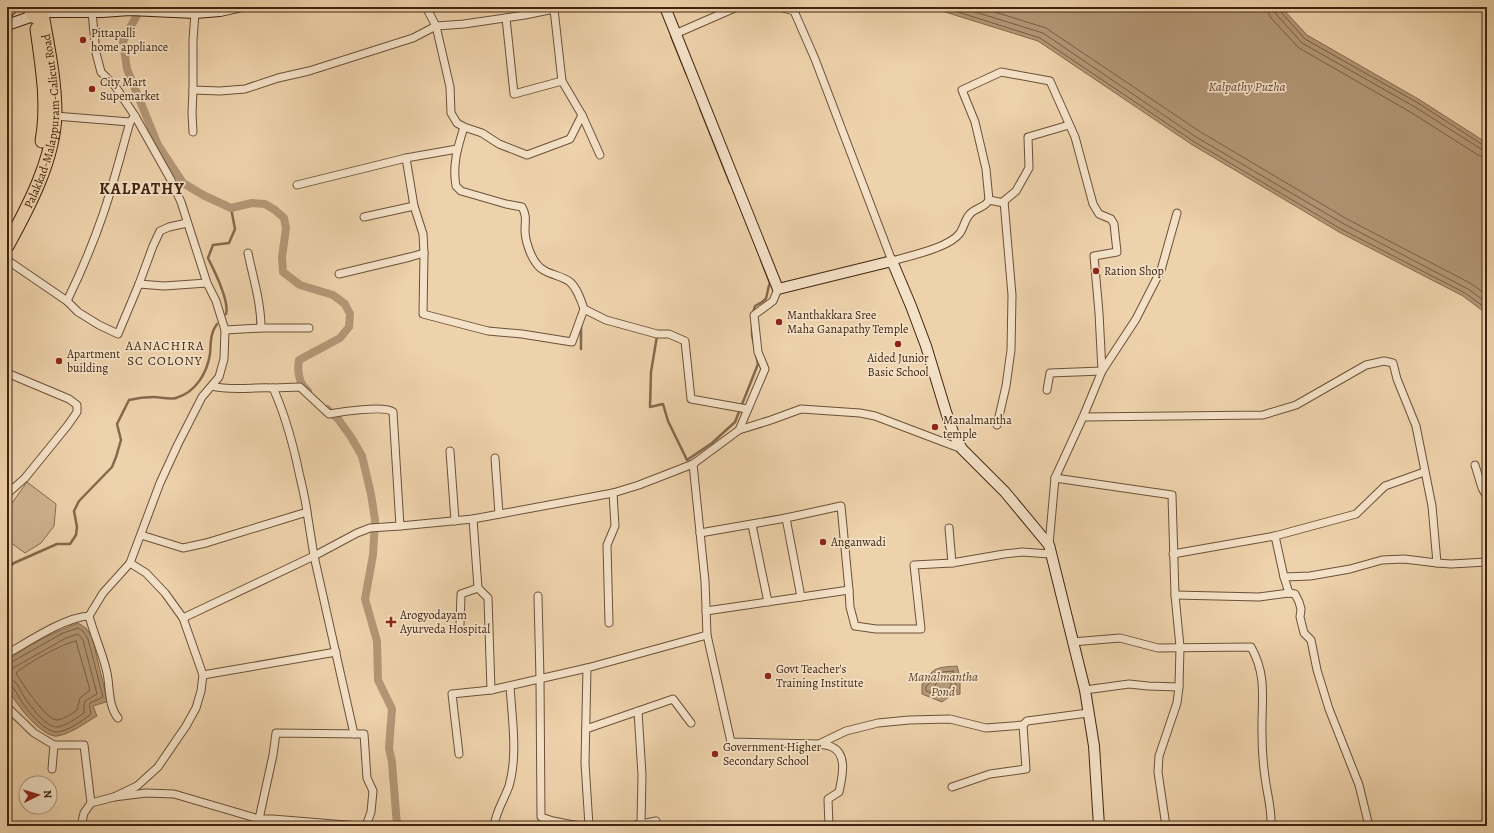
<svg xmlns="http://www.w3.org/2000/svg" width="1494" height="833" viewBox="0 0 1494 833" font-family="Alegreya,serif">
	<style>
		.green { fill: #d0b491; stroke: #886c50 }
		.water { fill: #b39776; stroke: #85694d }
		.lines { fill: none; stroke-linecap: round; stroke-linejoin: round }
		.shore { stroke: #7a5e43; stroke-width: 1 }
		.stream { stroke: #85694d; stroke-width: 2.5 }
		.canal { stroke: #b39776; stroke-width: 8 }
		.street-casing { stroke: #6c5037; stroke-width: 9 }
		.secondary-casing { stroke: #402410; stroke-width: 12 }
		.highway-casing { stroke: #402410; stroke-width: 15 }
		.street { stroke: #f4e2c8; stroke-width: 7 }
		.secondary { stroke: #f4e2c8; stroke-width: 10 }
		.highway { stroke: #eed2ab; stroke-width: 13 }
		.poi-dot { fill: #8f2418; stroke: #f4e2c8; stroke-width: 1.5 }
		.labels { text-anchor: middle; dominant-baseline: central; stroke-width: 3.5; stroke-linejoin: round; paint-order: stroke }
		.poi-label { font-size: 12px; fill: #402410; stroke: #f4e2c8; text-anchor: start }
		.street-label { font-size: 12px; fill: #402410; stroke: #f4e2c8 }
		.water-label { font-size: 13px; font-style: italic; fill: #62462f; stroke: #f4e2c8 }
		.neighbourhood-label { font-size: 13px; letter-spacing: 1px; fill: #402410; stroke: #f4e2c8 }
		.district-label { font-size: 16px; font-weight: bold; letter-spacing: 1px; fill: #402410; stroke: #f4e2c8 }
	</style>
	<rect width="100%" height="100%" fill="#eed2ab"/>
	<filter id="stains"><feTurbulence type="fractalNoise" baseFrequency=".005" numOctaves="4"/><feColorMatrix values="0 0 0 0 .2 0 0 0 0 .09 0 0 0 0 .02 0 0 0 .5 -.17"/></filter>
	<radialGradient id="worn" r=".72"><stop offset=".6" stop-color="#630" stop-opacity="0"/><stop offset="1" stop-color="#630" stop-opacity=".3"/></radialGradient>
	<polygon class="green" points="27,482 56,504 54,526 41,543 25,553 7,540 7,510"/>
	<g class="water">
		<polygon points="929,7 1281,7 1307,35 1420,100 1487,143 1487,314 1463,296 1339,232 1191,144 1038,41"/>
		<path d="M78,623l8,5 6,9 15,62 -1,3 -13,4 4,10c-12,7 -25,17 -39,20 -16,3 -46,-36 -51,-50 -2,-7 0,-18 0,-25 19,-16 48,-29 71,-38z"/>
		<path d="M957,666l3,11v17l-10,2 -8,6 -20,-8v-10c8,-5 5,-7 10,-12 6,-6 17,-5 25,-6z"/>
	</g>
	<g class="lines">
		<g class="shore">
			<polyline points="942,7 1040,38 1193,141 1341,229 1465,293 1487,309"/>
			<polyline points="959,7 1043,33 1196,137 1344,224 1468,289 1487,303"/>
			<polyline points="979,7 1046,28 1199,131 1347,219 1470,283 1487,295"/>
			<polyline points="1268,7 1268,12 1271,18 1299,48 1412,113 1478,155 1487,157"/>
			<polyline points="1274,7 1276,14 1302,43 1415,107 1481,149 1487,151"/>
			<polyline points="1279,7 1280,11 1305,39 1418,103 1483,145 1487,146"/>
			<path d="M76,641l14,49 -10,8 -3,12c-5,4 -13,9 -20,10 -10,1 -36,-38 -41,-47 10,-9 47,-30 60,-32z"/>
			<path d="M7,664l3,-1 53,-30 15,-5 5,3 5,8 15,58 -13,6c-2,5 2,8 0,12 -7,5 -24,17 -33,17 -13,0 -32,-24 -38,-35 -3,-5 -6,-12 -12,-13"/>
			<path d="M7,669l6,-1 53,-30 12,-4 5,6 14,54 -12,7 -1,5v7c-6,4 -20,14 -27,14 -12,0 -28,-23 -34,-32 -2,-4 -4,-9 -8,-13 -2,-2 -5,-3 -8,-3"/>
			<path d="M953,671l3,7v13l-8,2 -6,4 -16,-6v-5c5,-3 5,-5 8,-10 5,-5 13,-4 19,-5z"/>
			<polygon points="949,676 951,678 951,687 941,692 934,689 934,687 939,679"/>
		</g>
		<g class="stream">
			<polyline points="671,36 687,75"/>
			<polyline points="700,108 730,183"/>
			<path d="M753,313l2,-7c17,-9 9,-8 15,-23l-9,-23"/>
			<path d="M226,314c4,-13 -12,-44 -18,-56l5,-13 16,-2 6,-14 -4,-21"/>
			<polyline points="655,336 657,336 651,372 650,407 663,404 668,421 687,460 712,443 735,422 758,364 752,335 752,324"/>
			<polyline points="581,349 581,326"/>
			<path d="M7,569l7,-6 43,-19h13l6,-9 1,-8 -3,-16 5,-10 33,-34 4,-10 5,-17 -4,-16 12,-24c8,-2 16,-3 25,-3 6,0 16,3 22,1 20,-6 31,-25 34,-44 1,-11 0,-21 7,-30"/>
		</g>
		<g class="canal">
			<path d="M137,15l-14,26 4,28 31,76 25,38 20,12 28,13 21,-5 13,1 10,6 9,8 2,10 -4,29 1,15 17,13 33,10 12,9 5,10 -1,13 -9,11 -41,22c-2,12 -1,23 9,31"/>
			<polyline points="327,409 338,419 351,437 362,456 371,494 375,520 373,555 365,599 377,641 378,680 392,709 389,748 392,762 397,826"/>
		</g>
		<defs>
			<g id="street">
				<path d="M782,7l1,1 11,3 21,48 77,202c17,-5 57,-13 68,-28 4,-6 5,-14 10,-19 5,-6 15,-6 19,-14l-3,-31 -11,-47 -13,-32 39,-18 49,9 25,56 18,67 6,10 12,5 3,5 3,28 -23,4 5,57 3,58 -19,46 -28,61 -6,67"/>
				<polyline points="195,13 193,40 193,90 220,91 245,89 278,78 309,71 413,38 436,26 464,24 525,15 554,9 562,81 582,115 570,139 527,155 499,144 482,133 464,127 457,123 451,113 450,87 436,26 426,7"/>
				<polyline points="506,18 514,94 562,81"/>
				<polyline points="675,34 737,7"/>
				<polyline points="193,90 192,113 193,132"/>
				<polyline points="582,115 600,155"/>
				<polyline points="55,116 130,122"/>
				<path d="M464,127c-6,19 -12,38 -8,59l5,5 45,13 16,3c5,9 3,14 3,23 0,10 5,25 11,33 8,12 24,11 34,19 7,6 11,18 14,27l22,11 51,14h12l16,7 6,58 56,10"/>
				<polyline points="297,185 406,158 457,149"/>
				<polyline points="989,200 1004,203"/>
				<polyline points="364,217 414,206"/>
				<path d="M248,253c5,25 13,49 13,75"/>
				<polyline points="424,253 423,314 488,331 522,334 572,342 584,309"/>
				<polyline points="7,260 67,301 78,312 99,325 118,334 139,284 153,246 160,231 169,227 187,223"/>
				<polyline points="339,274 410,257 424,253 423,234 414,206 406,158"/>
				<polyline points="139,284 164,286 207,283"/>
				<path d="M67,301c20,-41 37,-84 49,-129 5,-17 9,-33 14,-50l5,-6"/>
				<polyline points="225,330 261,328 309,328"/>
				<polyline points="7,373 69,399 77,405 77,412 68,425 25,478 7,494"/>
				<path d="M273,388l27,-1 29,27c11,-2 56,-9 64,-2l7,114 73,-7 140,-26 26,-8 54,-21 46,-34 26,-61 -7,-17 -4,-37 19,-14 5,-12"/>
				<polyline points="1047,390 1050,373 1102,371 1136,319 1161,270 1177,213"/>
				<polyline points="1083,417 1263,415 1296,405 1366,365 1384,361 1393,363 1397,379 1416,426 1432,506 1437,563 1404,559 1382,560 1350,569 1310,576 1284,577 1275,536 1173,554"/>
				<polyline points="997,425 1006,386 1011,350 1012,295 1004,201 1016,191 1029,168 1028,137 1069,125"/>
				<polyline points="739,430 771,420 801,409 860,413 875,416 962,449"/>
				<polyline points="450,451 455,521"/>
				<polyline points="495,458 499,514"/>
				<path d="M693,464l12,117 2,54 24,107 88,2c4,1 9,1 13,3 16,7 10,31 7,45l-11,7 1,27"/>
				<polyline points="1475,465 1482,488 1487,497"/>
				<polyline points="1055,478 1172,495 1175,595 1180,647 1179,687 1177,703 1159,756 1158,772 1166,826"/>
				<polyline points="307,512 314,556 354,734"/>
				<polyline points="786,518 801,597"/>
				<polyline points="473,519 478,588 488,598 491,690"/>
				<polyline points="752,525 768,602"/>
				<polyline points="949,528 952,563"/>
				<polyline points="700,533 786,518 841,506 849,590 706,611"/>
				<path d="M141,535l42,13 23,-5 101,-31c-2,-17 -7,-33 -10,-49 -6,-26 -13,-51 -24,-75 -19,-1 -44,3 -61,-2"/>
				<polyline points="1275,536 1356,514 1385,486 1424,472"/>
				<polyline points="1437,563 1451,564 1487,562"/>
				<polyline points="849,590 850,607 855,626 876,629 921,629 914,565 952,563 1004,554 1022,552 1050,554"/>
				<polyline points="1289,593 1295,594 1299,602 1301,609 1300,617 1304,633 1311,640 1317,670 1329,709 1359,785 1369,826"/>
				<polyline points="1175,595 1259,597 1289,593 1284,577"/>
				<polyline points="538,596 540,679 541,817 553,821 579,826"/>
				<path d="M89,616c5,19 14,38 18,57 3,14 1,33 11,45"/>
				<polyline points="183,618 314,556 357,533 370,528 400,526"/>
				<polyline points="609,623 607,545 615,526 613,493"/>
				<polyline points="460,625 461,594 478,588"/>
				<path d="M1072,642l48,-4 38,10 93,-1c17,30 10,55 11,87 0,14 1,29 3,43 2,17 7,32 6,49"/>
				<path d="M7,654c21,-12 58,-37 82,-38l14,-23 27,-30 30,-80 18,-39 24,-47 17,-20 5,-18 1,-29 -9,-29 -9,-18 -26,-81 -10,-22 -36,-64 -20,-30 -14,-14 -5,-19 -4,-41"/>
				<polyline points="587,668 585,763 589,826"/>
				<polyline points="203,675 336,652"/>
				<polyline points="1085,690 1129,684 1148,686 1179,687"/>
				<polyline points="7,707 34,733 54,745 52,769"/>
				<polyline points="586,729 673,699 691,723"/>
				<polyline points="819,744 846,731 878,723 909,720 950,719 986,728 1023,725 1027,721 1088,713"/>
				<polyline points="54,745 84,745 91,803"/>
				<polyline points="459,754 452,694 491,690 587,668 707,635"/>
				<polyline points="952,787 990,774 1026,769 1023,725"/>
				<polyline points="114,797 146,793 174,794 259,819 273,755 276,733 364,734 367,778 373,791 371,812 366,826"/>
				<polyline points="259,819 272,819 359,826"/>
				<polyline points="641,824 656,821 656,826"/>
				<polyline points="81,826 84,813 91,803 114,797 137,786 158,767 186,726 196,708 201,691 203,675 183,618 165,593 146,573 130,563"/>
				<path d="M494,826c2,-15 10,-26 15,-40 9,-31 3,-68 1,-100"/>
				<polyline points="631,826 641,824 642,775 638,711"/>
			</g>
			<g id="secondary">
				<polyline points="665,7 778,289 892,261 911,306 926,346 946,412 954,435 962,449 1005,492 1049,545 1085,690 1094,746 1099,826"/>
				<polyline points="43,12 102,12 130,10 195,13 220,11 238,7"/>
				<polyline points="7,13 13,7"/>
				<polyline points="7,25 33,16"/>
			</g>
			<g id="highway">
				<polyline points="32,7 31,12 35,17"/>
				<path d="M37,29c5,37 12,75 5,112"/>
				<path id="s1" d="M7,246c21,-38 47,-87 48,-132 0,-34 -7,-66 -13,-100"/>
			</g>
		</defs>
		<use href="#street" class="street-casing"/>
		<use href="#secondary" class="secondary-casing"/>
		<use href="#highway" class="highway-casing"/>
		<use href="#street" class="street"/>
		<use href="#secondary" class="secondary"/>
		<use href="#highway" class="highway"/>
	</g>
	<g class="poi-dot">
		<circle cx="83" cy="40" r="4"/>
		<circle cx="92" cy="89" r="4"/>
		<circle cx="1096" cy="271" r="4"/>
		<circle cx="779" cy="322" r="4"/>
		<circle cx="898" cy="344" r="4"/>
		<circle cx="59" cy="361" r="4"/>
		<circle cx="935" cy="427" r="4"/>
		<circle cx="823" cy="542" r="4"/>
		<path d="M389 616h4v4h4v4h-4v4h-4v-4h-4v-4h4z"/>
		<circle cx="768" cy="676" r="4"/>
		<circle cx="715" cy="754" r="4"/>
	</g>
	<g class="labels">
		<g class="poi-label">
			<text x="91" y="33">Pittapalli<tspan x="91" dy="14">home appliance</tspan></text>
			<text x="100" y="82">City Mart<tspan x="100" dy="14">Supemarket</tspan></text>
			<text x="1104" y="271">Ration Shop</text>
			<text x="787" y="315">Manthakkara Sree<tspan x="787" dy="14">Maha Ganapathy Temple</tspan></text>
			<text x="67" y="354">Apartment<tspan x="67" dy="14">building</tspan></text>
			<text x="898" y="358" text-anchor="middle">Aided Junior<tspan x="898" dy="14">Basic School</tspan></text>
			<text x="943" y="420">Manalmantha<tspan x="943" dy="14">temple</tspan></text>
			<text x="831" y="542">Anganwadi</text>
			<text x="400" y="615">Arogyodayam<tspan x="400" dy="14">Ayurveda Hospital</tspan></text>
			<text x="776" y="669">Govt Teacher's<tspan x="776" dy="14">Training Institute</tspan></text>
			<text x="723" y="747">Government Higher<tspan x="723" dy="14">Secondary School</tspan></text>
		</g>
		<g class="street-label">
			<text stroke="none"><textPath href="#s1" startOffset="133">Palakkad-Malappuram-Calicut Road</textPath></text>
		</g>
		<g class="water-label">
			<text x="1247" y="86">Kalpathy Puzha</text>
			<text x="943" y="676">Manalmantha<tspan x="943" dy="15">Pond</tspan></text>
		</g>
		<g class="neighbourhood-label">
			<text x="165" y="345">AANACHIRA<tspan x="165" dy="15">SC COLONY</tspan></text>
		</g>
		<g class="district-label">
			<text x="142" y="189">KALPATHY</text>
		</g>
	</g>
	<rect width="1494" height="833" fill="none" stroke="#eed2ab" stroke-width="24"/>
	<rect x="8" y="8" width="1478" height="817" fill="none" stroke="#402410" stroke-width="2"/>
	<rect x="12" y="12" width="1470" height="809" fill="none" stroke="#402410"/>
	<g transform="translate(38 795) rotate(85)"><circle r="19" fill="#f4e2c8" stroke="#ac967e"/>
	<path d="M0-3L7 15L0 10L-7 15Z" fill="#8f2418"/>
	<text y="-6" font-size="11" font-weight="bold" text-anchor="middle" fill="#402410">N</text>
	</g>
	<rect width="100%" height="100%" filter="url(#stains)"/>
	<rect width="100%" height="100%" fill="url(#worn)"/>
</svg>
